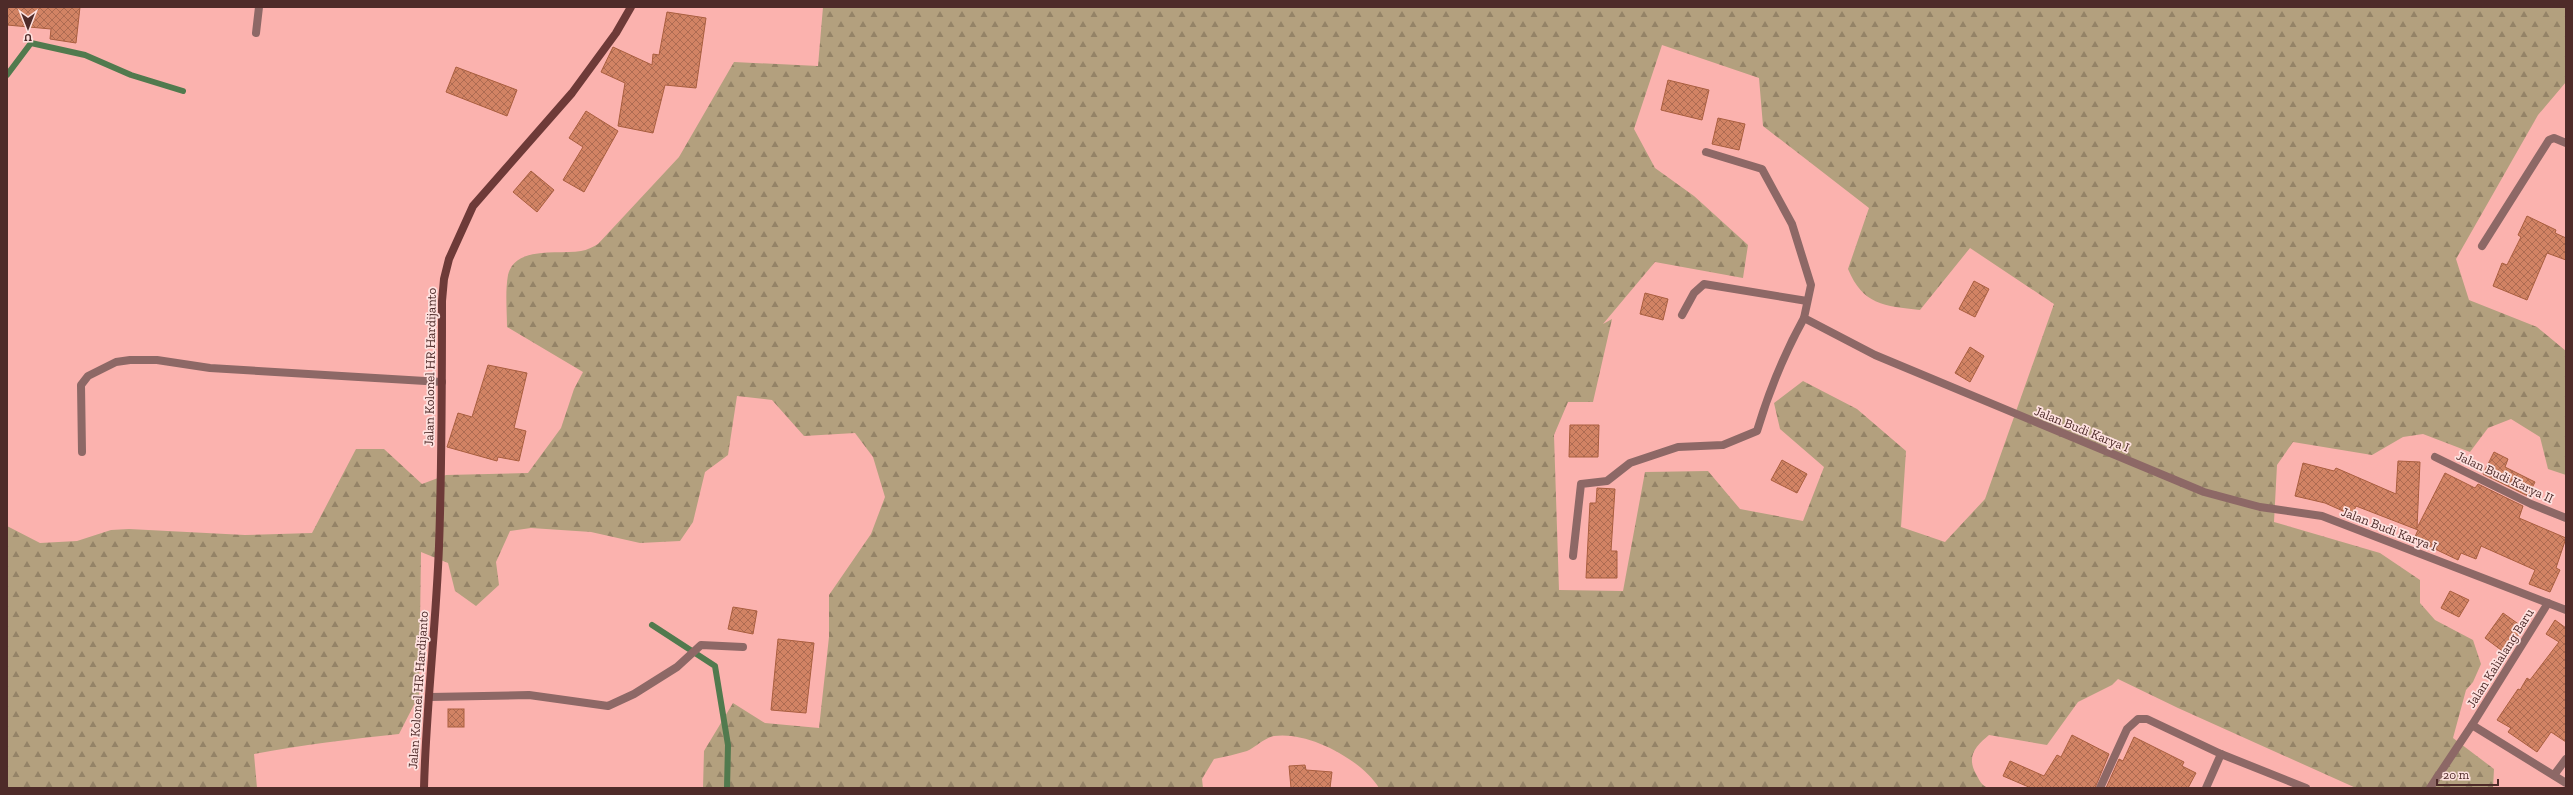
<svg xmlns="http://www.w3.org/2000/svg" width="2573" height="795" viewBox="0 0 2573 795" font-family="'Zilla Slab',serif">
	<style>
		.forest { fill: url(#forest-firs); fill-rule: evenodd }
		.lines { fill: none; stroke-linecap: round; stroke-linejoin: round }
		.stream { stroke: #517a4e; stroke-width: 6 }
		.building { fill: url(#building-cross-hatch); stroke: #a95e3f }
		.service { stroke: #8d6866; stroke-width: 8 }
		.minor { stroke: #8d6866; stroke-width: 8 }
		.secondary { stroke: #6e3a38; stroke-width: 8 }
		.labels { text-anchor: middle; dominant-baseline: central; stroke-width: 3.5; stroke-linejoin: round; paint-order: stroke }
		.street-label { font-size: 13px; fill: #4e2b29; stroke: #fee1df }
	</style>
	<defs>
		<pattern id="forest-firs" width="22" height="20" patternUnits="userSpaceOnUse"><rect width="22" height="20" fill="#b3a07e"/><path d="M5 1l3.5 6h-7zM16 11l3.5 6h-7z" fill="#948367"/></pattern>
		<pattern id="building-cross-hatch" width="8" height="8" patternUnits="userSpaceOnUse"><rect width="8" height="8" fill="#d28364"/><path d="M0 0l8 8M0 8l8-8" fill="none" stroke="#ad6b52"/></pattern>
	</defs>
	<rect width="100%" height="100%" fill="#fbb2ae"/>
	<path class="forest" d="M823,7h1743v75l-28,33 -82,144 13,41 68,27 29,24v124l-18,-6 -8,-32 -29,-18 -23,9 -18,24 -47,-18 -20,3 -31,18 -79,-13 -16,23 -3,57 106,31 40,27v23l15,17 38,20 8,24 -8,18 -7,8 -13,48 41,31 -1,19h-137l-178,-80 -60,-29 -6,6 -34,17 -31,43 -58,-10c-13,11 -23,21 -13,39 4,7 5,11 12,14h-609c-18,-29 -71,-57 -105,-52 -10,2 -18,11 -27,15 -11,3 -22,6 -33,8l-12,20 1,9h-500l1,-37 29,-48 32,20 54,5 10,-91v-42l42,-61 14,-37 -12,-40 -18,-24 -51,3 -32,-36 -35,-4 -9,59 -23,17 -12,50 -13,19 -40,2 -49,-11 -60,-4 -21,3 -14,31 3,23 -23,21 -21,-15 -7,-28 -27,-11 -2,143 -20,39c-49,5 -97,11 -145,20l3,34h-250v-262l33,17 37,-2 34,-11 18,-1 116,6 67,-2 44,-84h28l38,35 24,-9 82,-2 33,-45 13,-39 9,-17 -76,-45c0,-16 -2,-35 1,-52 7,-30 51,-20 73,-24 6,-1 12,-4 17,-7l81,-87 55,-95 84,4zM1662,45l97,33 4,48 106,82 -21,61c15,36 36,37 72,41l50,-62 84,56 -69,195 -40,43 -44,-15 5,-76 -49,-42 -54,-28 -29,22 6,26 44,38 -21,54 -63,-12 -32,-38 -63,1 -22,119 -64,-1 -5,-155 14,-33h25l19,-83 -9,5 52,-62 88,16 5,-33 -54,-49 -39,-28 -21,-39z"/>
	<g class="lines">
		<g class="stream">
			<polyline points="7,75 31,43 85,55 131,75 183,91"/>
			<polyline points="652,625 715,666 728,745 727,788"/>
		</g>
	</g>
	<g class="building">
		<polygon points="7,7 80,7 76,43 50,39 51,29 7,25"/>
		<polygon points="667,12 706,18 696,88 665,85 653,133 618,126 625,83 601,72 613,47 652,65 653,54 659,55"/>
		<polygon points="456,67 517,90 507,116 446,92"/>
		<polygon points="1668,80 1709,90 1702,120 1661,110"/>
		<polygon points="586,111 618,131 584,192 563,180 583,147 569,138"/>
		<polygon points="1718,118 1745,124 1739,150 1712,144"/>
		<polygon points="531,171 554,190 537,212 513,192"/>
		<polygon points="2527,216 2556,230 2555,233 2566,238 2566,260 2547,253 2527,300 2493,286 2502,263 2507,265 2521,237 2518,235"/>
		<polygon points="1974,281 1989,289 1975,317 1959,309"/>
		<polygon points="1645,293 1668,299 1663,320 1640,314"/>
		<polygon points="1970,347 1984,356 1970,382 1955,373"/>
		<polygon points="488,365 527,373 514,428 526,431 519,461 498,457 497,461 447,447 458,413 472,417"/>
		<polygon points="1570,425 1599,425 1598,457 1569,457"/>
		<polygon points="2494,452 2508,459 2505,467 2535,482 2528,496 2483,474"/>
		<polygon points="1782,460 1807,474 1797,493 1771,480"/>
		<polygon points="2398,461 2420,462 2417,528 2445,473 2475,488 2478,484 2523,506 2519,518 2566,538 2556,568 2560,570 2550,592 2529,584 2535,570 2481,546 2476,559 2461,553 2458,560 2414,539 2418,530 2356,506 2352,515 2325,503 2295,496 2303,463 2334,471 2336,468 2396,494"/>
		<polygon points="1597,488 1615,489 1611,551 1617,551 1617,578 1586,578 1590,503 1596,503"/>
		<polygon points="2450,591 2469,600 2459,617 2441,608"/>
		<polygon points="733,607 757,611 753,634 728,629"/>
		<polygon points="2503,613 2524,628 2505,653 2485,638"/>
		<polygon points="2555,620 2566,628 2566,742 2551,732 2537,752 2508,732 2511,728 2497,720 2518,689 2520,690 2527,678 2530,680 2559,642 2546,634"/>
		<polygon points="778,639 814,643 806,713 771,710"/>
		<rect x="448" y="709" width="16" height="18"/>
		<polygon points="2072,735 2109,754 2095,788 2031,788 2003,776 2010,761 2044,776 2057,755 2061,757"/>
		<polygon points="2134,737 2184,762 2182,766 2196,773 2188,788 2106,788 2119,759 2123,761"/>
		<polygon points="1305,765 1306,770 1332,772 1330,788 1291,788 1289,766"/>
	</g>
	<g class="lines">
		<polyline class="service" points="430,697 529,695 608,706 634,694 677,667 701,645 743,647"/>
		<g class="minor">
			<polyline points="256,33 259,7"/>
			<polyline points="1706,152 1762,169 1792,224 1811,285 1804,318 1875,355 2204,492 2260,507 2322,516 2566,610"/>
			<polyline points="2482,246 2549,140 2554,138 2566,143"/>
			<polyline points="1682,315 1694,293 1704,284 1807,301"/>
			<polyline points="82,452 81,385 88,376 116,362 130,360 157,360 210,368 442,382"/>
			<polyline points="2435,457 2531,504 2566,518"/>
			<path d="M1573,556l8,-72 26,-3 23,-18 48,-16 45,-2 34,-14c12,-40 27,-77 47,-113"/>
			<polyline points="2472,725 2548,603"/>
			<polyline points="2554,775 2566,759"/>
			<polyline points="2100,788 2127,729 2138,719 2147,719 2221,754 2306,788"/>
			<polyline points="2206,788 2221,754"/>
			<polyline points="2430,788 2472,725 2566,783"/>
		</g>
		<path class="secondary" d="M424,788c2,-81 12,-161 15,-242 3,-81 3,-163 3,-245l2,-22 5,-20 24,-53 99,-113 44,-60 15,-26"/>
	</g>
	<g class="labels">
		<g class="street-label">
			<text transform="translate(430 367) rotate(-89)">Jalan Kolonel HR Hardijanto</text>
			<text transform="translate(2082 429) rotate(22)">Jalan Budi Karya I</text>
			<text transform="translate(2505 477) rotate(25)">Jalan Budi Karya II</text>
			<text transform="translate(2389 529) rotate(21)">Jalan Budi Karya I</text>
			<text transform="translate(2500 658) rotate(-58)">Jalan Kalialang Baru</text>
			<text transform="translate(418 690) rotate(-86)">Jalan Kolonel HR Hardijanto</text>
		</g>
	</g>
	<rect width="2573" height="795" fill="none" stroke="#4e2b29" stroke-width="16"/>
	<g transform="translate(28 28) rotate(180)" stroke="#fee1df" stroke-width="3" paint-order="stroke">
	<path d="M0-3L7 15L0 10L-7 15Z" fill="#4e2b29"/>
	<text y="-6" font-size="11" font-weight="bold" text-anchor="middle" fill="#4e2b29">U</text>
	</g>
	<path d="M2437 779v6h61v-6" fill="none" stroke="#4e2b29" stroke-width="2"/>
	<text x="2443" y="779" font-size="12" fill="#4e2b29" stroke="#fee1df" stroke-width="3" paint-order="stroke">20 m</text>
</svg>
